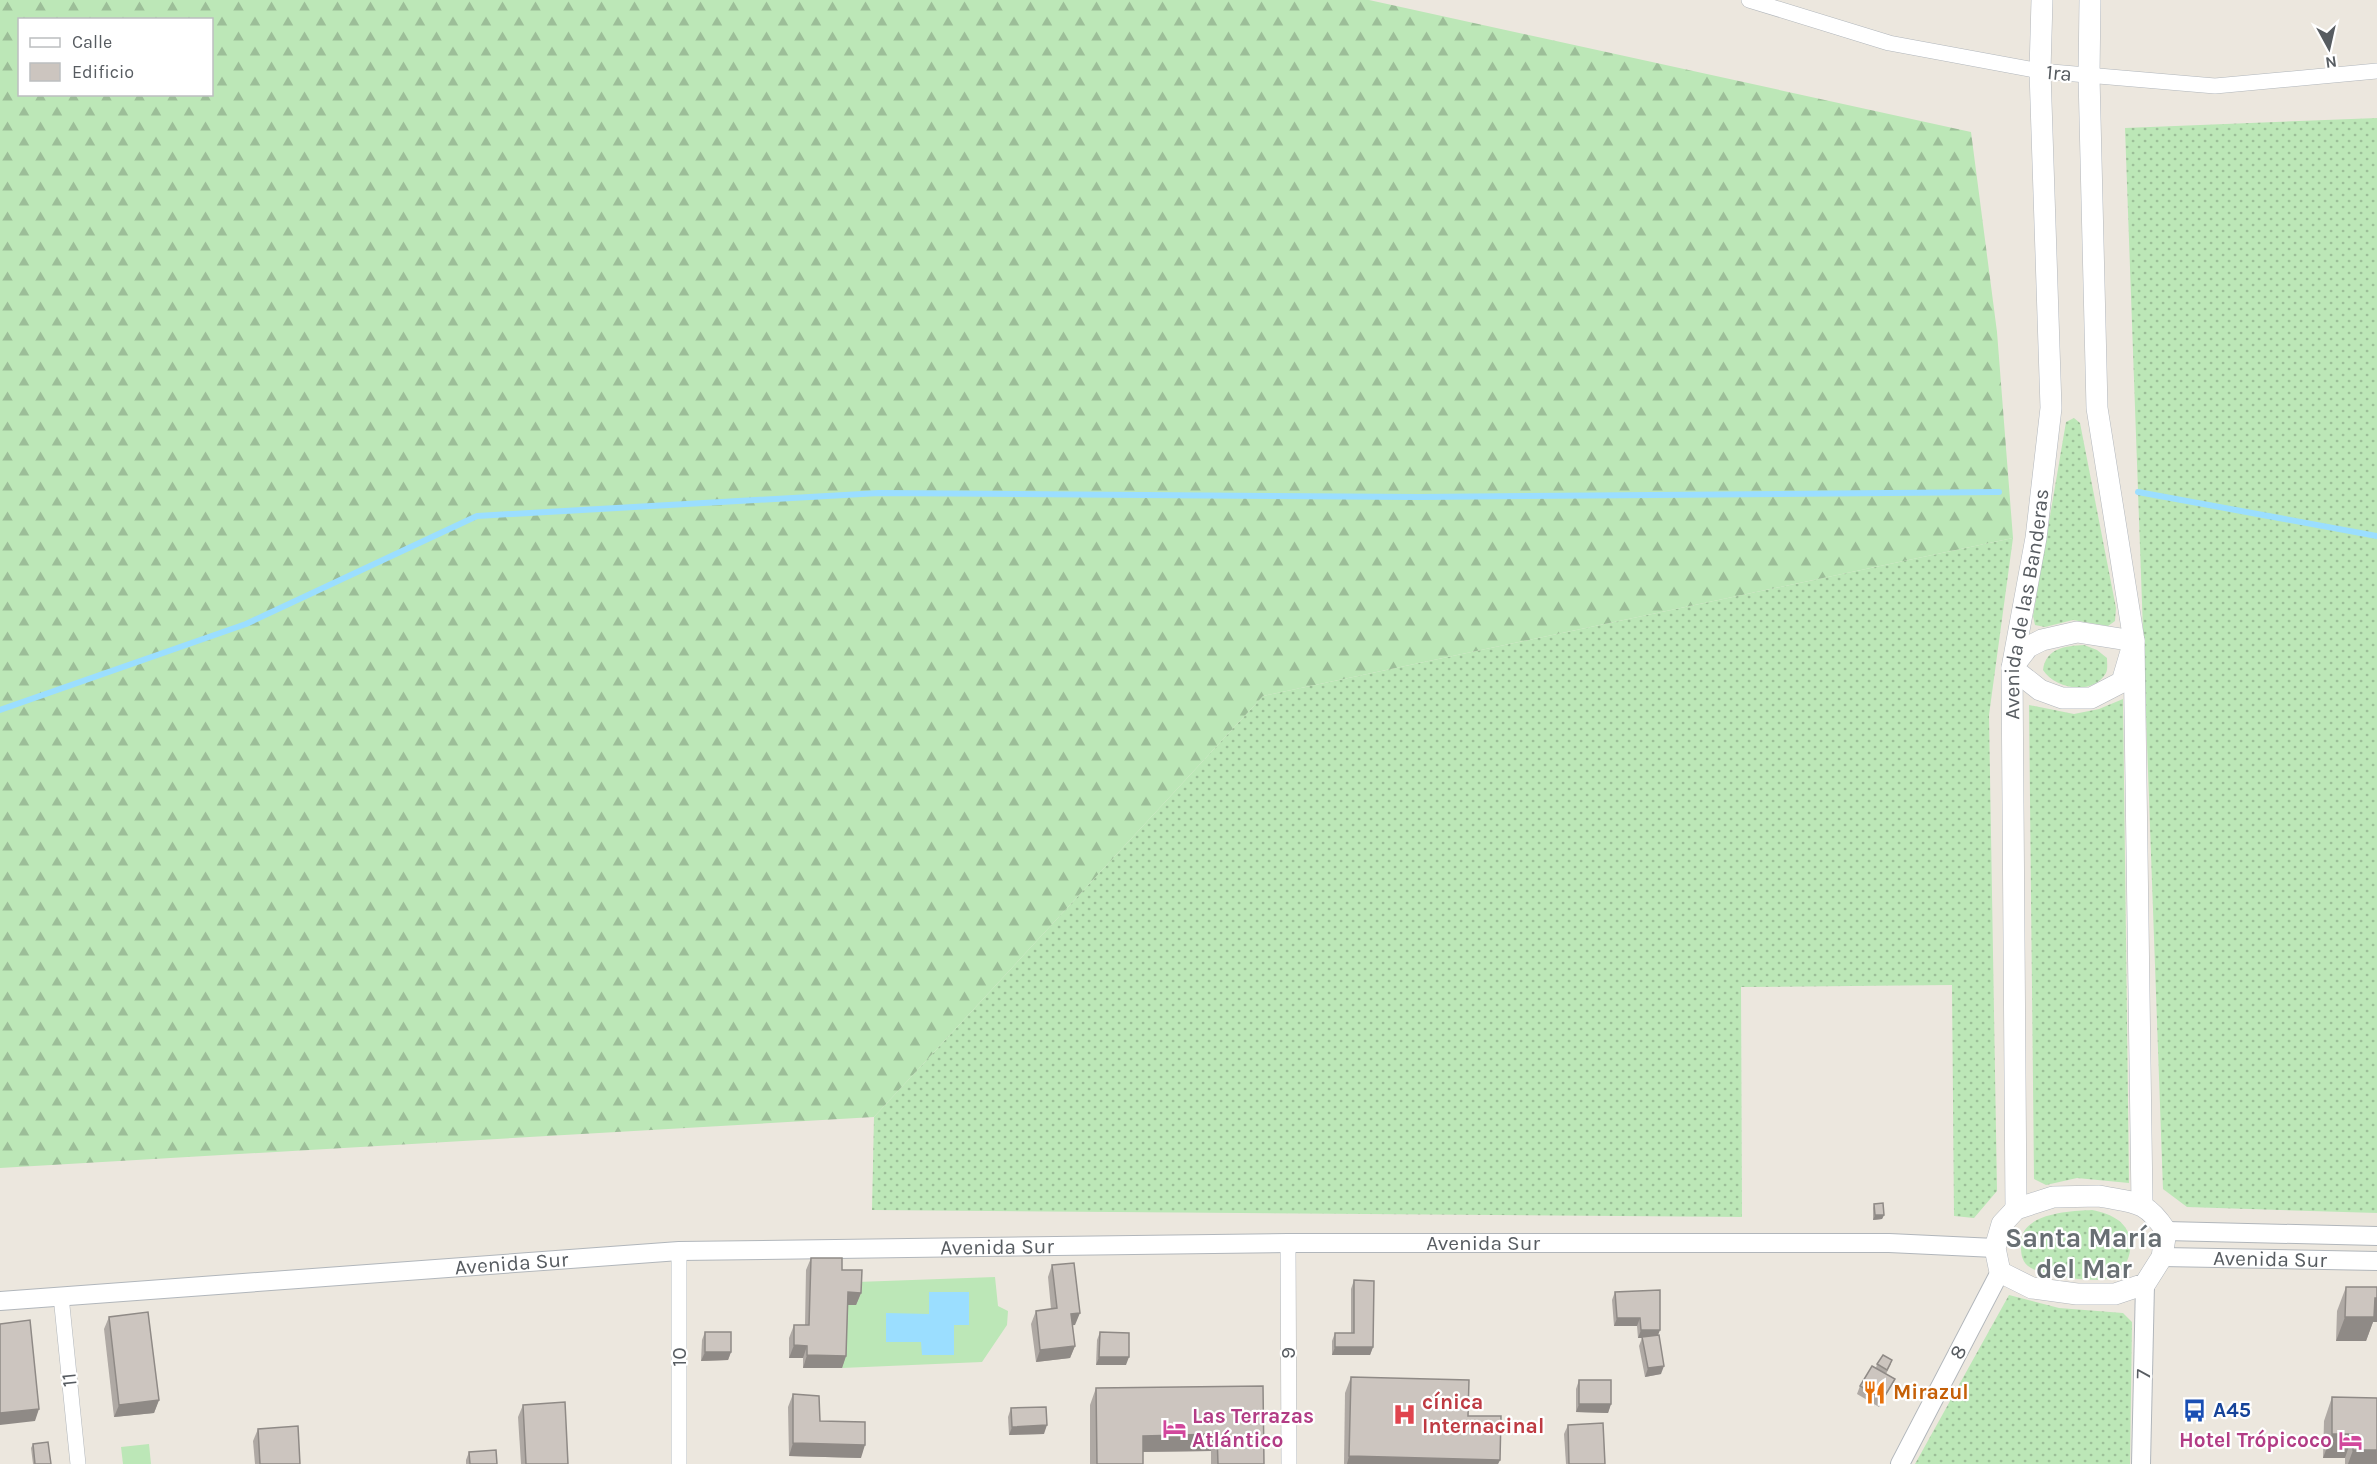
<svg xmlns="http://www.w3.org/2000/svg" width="2377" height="1464" viewBox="0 0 2377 1464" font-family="Karla,sans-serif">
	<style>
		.grass { fill: url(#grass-dots) }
		.forest { fill: url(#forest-firs); fill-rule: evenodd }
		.garden { fill: #bce7b7 }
		.water { fill: #9bdeff }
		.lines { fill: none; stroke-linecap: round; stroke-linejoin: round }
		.stream { stroke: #9bdeff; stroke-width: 6 }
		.minor-casing { stroke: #b1b6bb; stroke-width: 16 }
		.tertiary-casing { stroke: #b1b6bb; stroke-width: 20 }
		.secondary-casing { stroke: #b2b7bd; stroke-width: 22 }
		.minor { stroke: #fff; stroke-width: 15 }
		.tertiary { stroke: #fff; stroke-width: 18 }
		.secondary { stroke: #fff; stroke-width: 21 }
		.wall { fill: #afa9a4 }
		.shaded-wall { fill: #8f8a86 }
		.building { fill: #ccc5bf; stroke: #8f8a86; stroke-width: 1.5 }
		.labels { text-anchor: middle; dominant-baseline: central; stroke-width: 4.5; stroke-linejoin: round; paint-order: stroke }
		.street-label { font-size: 21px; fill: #575c61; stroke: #fff }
		.food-label { font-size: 21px; font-weight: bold; fill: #c56008; stroke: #fff; text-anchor: start }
		.health-label { font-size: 21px; font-weight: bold; fill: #be3a42; stroke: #fff; text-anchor: start }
		.transit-label { font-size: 21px; font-weight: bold; fill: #164399; stroke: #fff; text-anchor: start }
		.hotel-label { font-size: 21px; font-weight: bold; fill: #b23c85; stroke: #fff; text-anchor: start }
		.district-label { font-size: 27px; font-weight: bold; fill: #686f73; stroke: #fff }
	</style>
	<defs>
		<pattern id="grass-dots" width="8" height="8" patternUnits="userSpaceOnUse" patternTransform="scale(1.5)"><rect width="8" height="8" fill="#bce7b7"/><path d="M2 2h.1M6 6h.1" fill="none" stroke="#9cbe98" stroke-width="1.8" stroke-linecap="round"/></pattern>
		<pattern id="forest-firs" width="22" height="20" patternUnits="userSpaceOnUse" patternTransform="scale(1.5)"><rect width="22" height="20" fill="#bce7b7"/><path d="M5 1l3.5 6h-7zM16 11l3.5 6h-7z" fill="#9cbe98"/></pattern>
	</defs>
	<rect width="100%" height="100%" fill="#ece7de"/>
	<g class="grass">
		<polygon points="2377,118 2377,1213 2187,1207 2163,1189 2125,128"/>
		<polygon points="2074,418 2080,423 2116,608 2115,621 2108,626 2073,620 2045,627 2035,625 2033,616 2066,422"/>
		<polygon points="2013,538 1989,715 1997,1191 1974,1218 1954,1216 1952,985 1741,987 1742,1217 872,1210 874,1117 1263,696"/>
		<path d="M2084,645l13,5 10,8c0,5 1,11 -1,15 -13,23 -51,16 -63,-3 3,-22 22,-24 41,-25z"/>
		<polygon points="2123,699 2129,1183 2077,1178 2046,1185 2034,1179 2029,705 2074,714 2099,709"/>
		<path d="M2092,1210c22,4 42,15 38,41 -1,8 -7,20 -13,24 -14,11 -76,1 -89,-9 -7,-6 -7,-14 -7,-21 -2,-32 49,-34 71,-35z"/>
		<polygon points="2009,1295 2059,1308 2123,1313 2132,1322 2130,1464 1915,1464"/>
	</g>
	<path class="forest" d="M0,0h1369l602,132 26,200 16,206 -750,158 -389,421 -874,51zM20,20h192v74h-192z"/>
	<g class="garden">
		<polygon points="995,1277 998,1306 1008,1311 1007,1325 982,1362 842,1368 843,1305 857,1282"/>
		<polygon points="149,1444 151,1464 123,1464 121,1447"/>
	</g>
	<polygon class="water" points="929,1292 969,1292 969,1325 954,1325 954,1355 922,1355 921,1342 886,1342 886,1313 929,1314"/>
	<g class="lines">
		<g class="stream">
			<polyline points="2138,492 2377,536"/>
			<polyline points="0,710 246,624 477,516 879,493 1419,497 1999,492"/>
		</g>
		<defs>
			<g id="minor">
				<polyline points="1749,0 1889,43 2040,71 2215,86 2377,71"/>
				<polyline points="1288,1243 1289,1464"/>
				<polyline points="61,1296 78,1464"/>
				<polyline points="679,1464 679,1251"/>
			</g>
			<g id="tertiary">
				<polyline points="2166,1231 2377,1236"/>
				<path id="s1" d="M2162,1257l215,4"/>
				<path id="s2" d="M0,1301l679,-50 609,-8h601l106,5"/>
				<polyline points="1900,1464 2000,1272"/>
				<polyline points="2141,1464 2145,1284"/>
			</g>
			<g id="secondary">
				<polyline points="2090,0 2089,76 2097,408 2134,641 2142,1203"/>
				<polygon points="2077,632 2134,641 2122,682 2091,698 2062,698 2040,690 2012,668 2028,647 2042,640"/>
				<path d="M2099,1196c35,7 46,3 67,35l-4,26 -17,27 -30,10h-38l-45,-6 -32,-16 -5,-24 7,-24 14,-15 37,-12z"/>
				<path id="s3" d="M2016,1209l-4,-541 24,-130 15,-130 -11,-337 2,-71"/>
			</g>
		</defs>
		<use href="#minor" class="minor-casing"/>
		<use href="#tertiary" class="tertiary-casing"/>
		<use href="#secondary" class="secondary-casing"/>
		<use href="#minor" class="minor"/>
		<use href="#tertiary" class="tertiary"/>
		<use href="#secondary" class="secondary"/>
	</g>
	<g class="wall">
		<polygon points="1874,1204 1884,1215 1882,1219 1873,1220 1873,1208"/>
		<polygon points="811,1258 842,1270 861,1293 856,1305 848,1305 846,1356 842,1368 803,1368 803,1358 789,1358 789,1338 794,1325 805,1325 806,1270"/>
		<polygon points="1052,1265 1075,1325 1072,1325 1075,1346 1070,1358 1036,1362 1031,1324 1036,1311 1051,1309 1048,1277"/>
		<polygon points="1354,1280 1373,1347 1370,1355 1332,1355 1332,1341 1335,1333 1351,1333 1351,1289"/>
		<polygon points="2346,1287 2377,1287 2377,1322 2373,1322 2366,1341 2336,1341 2337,1311"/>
		<polygon points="1615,1292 1658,1335 1661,1374 1645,1377 1639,1346 1642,1338 1638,1338 1637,1326 1614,1326 1612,1300"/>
		<polygon points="109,1317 159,1400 154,1413 114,1417 104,1329"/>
		<polygon points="705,1332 731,1352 728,1360 701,1361 702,1340"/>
		<polygon points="1100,1332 1126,1365 1096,1365 1097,1340"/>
		<polygon points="1877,1364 1891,1364 1886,1374 1895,1379 1891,1387 1879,1407 1857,1394 1860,1386 1876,1368"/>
		<polygon points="1351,1377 1468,1416 1500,1460 1498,1464 1344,1464 1345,1393"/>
		<polygon points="1579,1380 1611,1404 1608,1413 1576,1412 1576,1389"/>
		<polygon points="1263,1386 1264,1464 1211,1464 1211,1451 1143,1452 1143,1464 1090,1464 1090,1405 1096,1388"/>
		<polygon points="793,1394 820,1421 861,1458 789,1456 788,1407"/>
		<polygon points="2332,1397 2377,1464 2345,1464 2345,1458 2323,1458 2324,1421"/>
		<polygon points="523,1405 568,1464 521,1464 518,1417"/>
		<polygon points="1011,1408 1044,1434 1009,1435 1008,1417"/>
		<polygon points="1568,1425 1605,1464 1566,1464 1564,1434"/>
		<polygon points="258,1429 300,1464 255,1464 253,1441"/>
		<polygon points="33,1444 51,1464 33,1464 31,1448"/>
		<polygon points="469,1452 497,1464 466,1464 466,1460"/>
	</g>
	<g class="shaded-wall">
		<polygon points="1875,1215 1884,1215 1882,1219 1873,1220"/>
		<polygon points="848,1292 861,1293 856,1305 843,1305"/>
		<polygon points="2375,1298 2377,1298 2377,1322 2373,1322 2366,1341 2336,1341 2345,1317"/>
		<polygon points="1080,1313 1075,1325 1066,1326 1071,1314"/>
		<polygon points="1617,1318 1640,1318 1637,1326 1614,1326"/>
		<polygon points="1641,1330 1660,1330 1657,1338 1638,1338"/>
		<polygon points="794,1345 807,1346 803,1358 789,1358"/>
		<polygon points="1075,1346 1070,1358 1036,1362 1040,1350"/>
		<polygon points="1335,1347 1373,1347 1370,1355 1332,1355"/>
		<polygon points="705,1352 731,1352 728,1360 701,1361"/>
		<polygon points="807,1355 846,1356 842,1368 803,1368"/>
		<polygon points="1099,1357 1129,1357 1126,1365 1096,1365"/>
		<polygon points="1664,1366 1661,1374 1645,1377 1648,1368"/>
		<polygon points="159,1400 154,1413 114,1417 119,1405"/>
		<polygon points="1579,1404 1611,1404 1608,1413 1576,1412"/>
		<polygon points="39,1409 35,1421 0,1425 0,1413"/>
		<polygon points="1047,1425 1044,1434 1009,1435 1012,1427"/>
		<polygon points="1217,1434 1211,1451 1137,1452 1143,1436"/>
		<polygon points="2332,1434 2353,1434 2345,1458 2323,1458"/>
		<polygon points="793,1443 865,1445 861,1458 789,1456"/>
		<polygon points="2353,1450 2377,1450 2377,1464 2348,1464"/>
		<polygon points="1349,1456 1500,1460 1498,1464 1347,1464"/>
	</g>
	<g class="building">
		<polygon points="1883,1203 1884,1215 1875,1215 1874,1204"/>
		<polygon points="811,1258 842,1258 842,1270 862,1270 861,1293 848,1292 846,1356 807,1355 807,1346 794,1345 794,1325 809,1325"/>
		<polygon points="1074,1263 1080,1313 1071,1314 1075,1346 1040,1350 1036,1311 1057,1308 1052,1265"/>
		<polygon points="1354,1280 1374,1281 1373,1347 1335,1347 1335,1333 1354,1333"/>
		<polygon points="2346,1287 2377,1287 2377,1298 2375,1298 2374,1317 2345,1317"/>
		<polygon points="1660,1290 1660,1330 1641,1330 1640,1318 1617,1318 1615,1292"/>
		<polygon points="148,1312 159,1400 119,1405 109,1317"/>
		<polygon points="30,1320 39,1409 0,1413 0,1324"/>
		<rect x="705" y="1332" width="26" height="20"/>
		<polygon points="1100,1332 1129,1333 1129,1357 1099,1357"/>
		<polygon points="1659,1335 1664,1366 1648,1368 1642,1337"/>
		<polygon points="1883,1355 1892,1360 1887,1370 1877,1364"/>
		<polygon points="1872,1366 1895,1379 1883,1399 1860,1386"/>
		<polygon points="1351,1377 1469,1380 1468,1416 1501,1416 1500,1460 1349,1456"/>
		<rect x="1579" y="1380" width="32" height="24"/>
		<polygon points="1263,1386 1264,1464 1218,1464 1217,1434 1143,1436 1143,1464 1097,1464 1096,1388"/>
		<polygon points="793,1394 819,1396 820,1421 865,1422 865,1445 793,1443"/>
		<polygon points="2332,1397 2377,1398 2377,1450 2353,1450 2353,1434 2332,1434"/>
		<polygon points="565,1402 568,1464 526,1464 523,1405"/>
		<polygon points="1046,1407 1047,1425 1012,1427 1011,1408"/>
		<polygon points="1603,1423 1605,1464 1569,1464 1568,1425"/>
		<polygon points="298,1426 300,1464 260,1464 258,1429"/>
		<polygon points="48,1442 51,1464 35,1464 33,1444"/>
		<polygon points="496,1450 497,1464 470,1464 469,1452"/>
	</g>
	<defs>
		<symbol id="restaurant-bare" viewBox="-9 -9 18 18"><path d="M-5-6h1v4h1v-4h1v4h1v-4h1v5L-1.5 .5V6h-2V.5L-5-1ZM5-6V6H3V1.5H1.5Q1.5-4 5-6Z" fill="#e8710a" stroke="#fff" stroke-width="2.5" paint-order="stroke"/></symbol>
		<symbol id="bus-bare" viewBox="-9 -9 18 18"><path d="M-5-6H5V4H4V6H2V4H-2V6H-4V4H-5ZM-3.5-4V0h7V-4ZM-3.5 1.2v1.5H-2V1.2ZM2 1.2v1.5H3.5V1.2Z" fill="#1a4fb4" stroke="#fff" stroke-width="2.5" paint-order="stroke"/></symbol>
		<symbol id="hospital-bare" viewBox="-9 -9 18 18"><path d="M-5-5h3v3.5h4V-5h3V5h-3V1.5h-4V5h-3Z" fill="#e0444e" stroke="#fff" stroke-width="2.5" paint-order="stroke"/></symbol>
		<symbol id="hotel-bare" viewBox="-9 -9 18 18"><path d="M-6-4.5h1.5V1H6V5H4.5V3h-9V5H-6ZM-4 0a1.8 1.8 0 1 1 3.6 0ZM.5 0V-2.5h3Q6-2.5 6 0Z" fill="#d1479c" stroke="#fff" stroke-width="2.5" paint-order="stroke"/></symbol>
	</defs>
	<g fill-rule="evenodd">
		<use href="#restaurant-bare" x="1858" y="1376" width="33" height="33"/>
		<use href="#bus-bare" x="2178" y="1394" width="33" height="33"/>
		<use href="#hospital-bare" x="1388" y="1398" width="33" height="33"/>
		<use href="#hotel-bare" x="1158" y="1412" width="33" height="33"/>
		<use href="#hotel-bare" x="2334" y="1424" width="33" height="33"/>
	</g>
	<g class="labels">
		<g class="street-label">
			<text transform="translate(2059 73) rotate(5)">1ra</text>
			<text stroke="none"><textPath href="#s3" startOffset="606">Avenida de las Banderas</textPath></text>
			<text stroke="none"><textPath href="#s2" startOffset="1485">Avenida Sur</textPath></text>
			<text stroke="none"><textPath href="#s2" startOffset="999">Avenida Sur</textPath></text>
			<text stroke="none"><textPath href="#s1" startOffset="108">Avenida Sur</textPath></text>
			<text stroke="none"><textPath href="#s2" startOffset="513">Avenida Sur</textPath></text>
			<text transform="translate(1958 1352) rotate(-63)">8</text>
			<text transform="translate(1288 1353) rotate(-90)">9</text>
			<text transform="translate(679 1357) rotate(-90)">10</text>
			<text transform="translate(2143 1374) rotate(-89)">7</text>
			<text transform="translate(69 1380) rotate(-96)">11</text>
		</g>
		<g class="food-label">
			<text x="1893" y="1392">Mirazul</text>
		</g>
		<g class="health-label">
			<text x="1422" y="1402">cínica<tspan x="1422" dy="24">Internacinal</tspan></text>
		</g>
		<g class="transit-label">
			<text x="2213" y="1410">A45</text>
		</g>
		<g class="hotel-label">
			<text x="1192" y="1416">Las Terrazas<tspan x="1192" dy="24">Atlántico</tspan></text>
			<text x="2332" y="1440" text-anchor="end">Hotel Trópicoco</text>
		</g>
		<g class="district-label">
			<text x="2084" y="1238">Santa María<tspan x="2084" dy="31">del Mar</tspan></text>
		</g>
	</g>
	<rect x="18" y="18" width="195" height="78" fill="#ffffff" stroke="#bcbec0" stroke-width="1.5"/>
	<rect x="30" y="38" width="30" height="9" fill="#ffffff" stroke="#bcbec0" stroke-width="1.5"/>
	<text x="72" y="48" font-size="18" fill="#575c61">Calle</text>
	<rect x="30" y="63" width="30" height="18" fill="#ccc5bf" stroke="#bcbec0" stroke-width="1.5"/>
	<text x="72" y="78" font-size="18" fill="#575c61">Edificio</text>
	<g transform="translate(2329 48) rotate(172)" stroke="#ffffff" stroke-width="4.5" paint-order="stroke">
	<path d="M0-4.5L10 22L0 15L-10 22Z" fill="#575c61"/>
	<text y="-9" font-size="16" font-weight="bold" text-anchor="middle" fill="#575c61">N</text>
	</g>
</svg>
